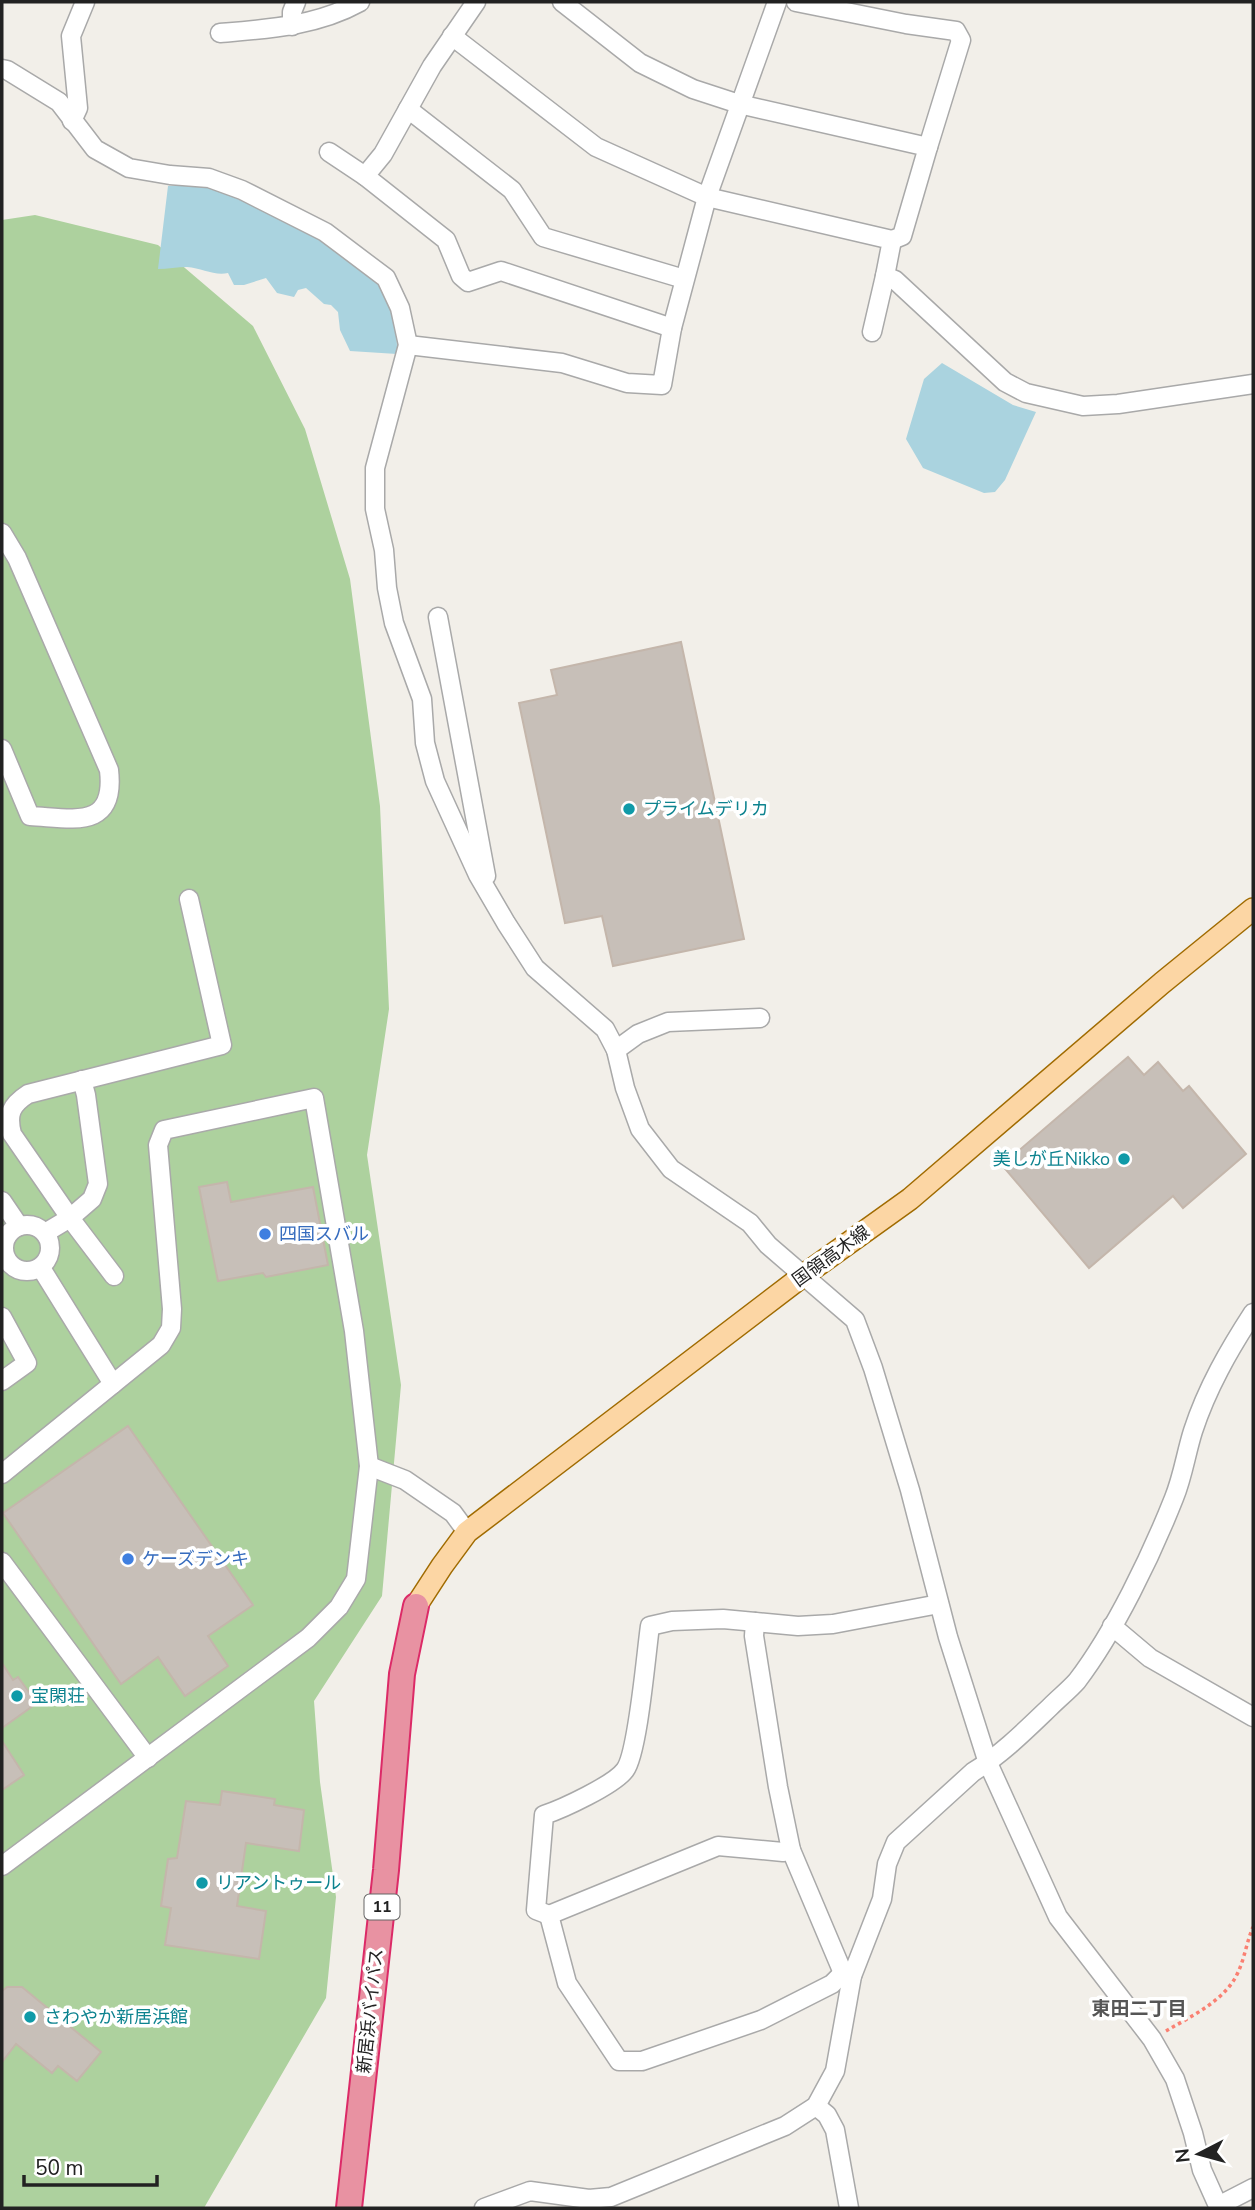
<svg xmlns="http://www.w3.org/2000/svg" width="1255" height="2210" viewBox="0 0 1255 2210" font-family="'Nunito Sans','Noto Sans JP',sans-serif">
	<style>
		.forest { fill: #add19e }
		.water { fill: #aad3df }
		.building { fill: #c7bfb8; stroke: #c4b6ab; stroke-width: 2 }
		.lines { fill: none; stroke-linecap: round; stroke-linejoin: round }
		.minor-casing { stroke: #a9a9a9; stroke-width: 21 }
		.major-casing { stroke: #a06b00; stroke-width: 24 }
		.highway-casing { stroke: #dc2a67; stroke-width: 28 }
		.path { stroke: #fa8072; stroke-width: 3.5; stroke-dasharray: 3.5 3.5; stroke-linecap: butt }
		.minor { stroke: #fff; stroke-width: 18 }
		.major { stroke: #fcd6a4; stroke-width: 21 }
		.highway { stroke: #e892a2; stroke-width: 24 }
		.culture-dot { fill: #0f9aa8; stroke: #fff; stroke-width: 2.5 }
		.shop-dot { fill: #3f7fe0; stroke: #fff; stroke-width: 2.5 }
		.labels { text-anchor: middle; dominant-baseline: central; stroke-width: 7; stroke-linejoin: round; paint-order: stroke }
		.shield { fill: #fff; stroke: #646464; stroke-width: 2 }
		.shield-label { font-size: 16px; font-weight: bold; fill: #222 }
		.culture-label { font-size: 18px; fill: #0d838f; stroke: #fff; text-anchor: start }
		.shop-label { font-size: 18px; fill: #366cbe; stroke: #fff; text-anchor: start }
		.street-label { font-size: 18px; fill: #222; stroke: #fff }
		.neighbourhood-label { font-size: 19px; font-weight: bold; fill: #555; stroke: #fff }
	</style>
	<rect width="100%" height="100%" fill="#f2efe9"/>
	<polygon class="forest" points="35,215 158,245 253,326 305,429 350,579 380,806 389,1009 367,1155 401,1385 382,1596 314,1701 320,1782 336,1897 326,1998 204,2208 2,2208 2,220"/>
	<g class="water">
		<path d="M195,184c42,10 156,65 182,99 15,21 21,46 20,71l-47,-3 -10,-21 -2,-18 -7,-7 -7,-1 -18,-16 -8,2 -4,7 -17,-4 -11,-15 -22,7h-10l-6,-12c-14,3 -26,-5 -41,-6 -9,0 -20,2 -29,2l10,-83z"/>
		<polygon points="942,363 1013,405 1036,412 1005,480 995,492 984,493 923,468 906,439 924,379"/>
	</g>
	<g class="building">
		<polygon points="681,642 744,939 613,966 602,916 565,923 519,703 557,695 551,670"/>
		<polygon points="1128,1057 1144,1075 1158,1062 1183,1091 1189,1086 1246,1154 1183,1208 1173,1196 1089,1268 1002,1165"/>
		<polygon points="227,1182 231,1202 313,1187 328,1265 266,1277 263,1273 218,1281 199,1187"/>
		<polygon points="128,1426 253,1605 208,1636 228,1666 185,1696 158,1657 121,1684 3,1513"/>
		<polygon points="2,1663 13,1680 18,1677 37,1703 2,1728"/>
		<polygon points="2,1741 24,1775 2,1790"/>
		<polygon points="222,1791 275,1799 274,1805 304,1810 299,1851 246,1843 237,1906 266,1911 259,1959 165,1945 171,1908 161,1906 168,1859 177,1858 186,1801 220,1805"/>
		<polygon points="7,1987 22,1987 101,2052 77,2081 58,2066 52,2073 16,2044 2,2062 2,1991"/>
	</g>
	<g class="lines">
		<defs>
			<g id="minor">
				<polyline points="562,2 640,63 693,89 739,104 928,147 902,236 892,240"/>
				<polyline points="796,2 906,24 956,31 961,40 928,147"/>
				<polyline points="292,26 292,12 296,2"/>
				<path d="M220,33c48,-4 97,-7 140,-31"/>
				<polyline points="452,36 596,147 707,197 892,240 885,276"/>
				<polyline points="2,69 7,70 59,102 95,149 129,168 170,175 209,178 242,190 325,232 386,278 400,308 408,345 375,468 375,509 384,550 387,588 394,623 422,699 425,743 435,781 478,875 506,923 535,968 605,1029 616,1050 625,1088 640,1129 671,1169 750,1223 768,1245 855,1320 873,1368 910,1490 948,1637 988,1763 1058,1917 1152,2039 1175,2079 1193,2133 1202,2170 1219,2208"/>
				<polyline points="408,109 512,190 543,237 684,279"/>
				<polyline points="72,121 78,108 71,36 85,2"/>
				<polyline points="329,152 365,176 446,240 461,276 468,282 501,271 672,328"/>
				<polyline points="365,176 383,154 432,66 476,2"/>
				<polyline points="872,332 885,276 895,280 1005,382 1026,393 1083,406 1118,404 1253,384"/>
				<polyline points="408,345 562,363 627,383 662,385 672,328 707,197 777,2"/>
				<path d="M2,533l15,25 92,212c7,61 -37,48 -79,46l-28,-67"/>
				<polyline points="438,617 486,876"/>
				<polyline points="616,1050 638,1034 668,1022 760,1018"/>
				<polyline points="2,1201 19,1226"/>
				<circle cx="27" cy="1248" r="23"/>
				<polyline points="45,1233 70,1218 92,1199 98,1184 86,1095 82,1080"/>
				<polyline points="41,1268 113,1384"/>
				<path d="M114,1276l-44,-58 -58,-84c-5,-20 -1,-29 16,-40l194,-49 -33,-146"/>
				<polyline points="2,1317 27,1363 2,1381"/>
				<polyline points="369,1466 405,1480 453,1513 467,1532"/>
				<polyline points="2,1474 161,1345 171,1328 172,1309 158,1145 164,1130 314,1098 354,1331 369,1466 356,1579 339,1607 308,1638 2,1866"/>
				<polyline points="2,1562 148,1758"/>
				<polyline points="755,1622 754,1636 778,1787 791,1850 843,1973"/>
				<polyline points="1112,1626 1150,1658 1253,1717"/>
				<path d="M791,1850l-8,2 -65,-6 -169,69 -13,-5 8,-95c18,-6 70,-30 81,-45 13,-17 21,-116 25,-144l22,-5 51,-2 75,7 35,-2 106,-20"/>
				<polyline points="549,1915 567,1983 619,2061 642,2061 761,2020 832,1984 843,1973 852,1976"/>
				<polyline points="816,2106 827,2115 835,2130 849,2208"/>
				<polyline points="1218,2206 1253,2188"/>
				<path d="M484,2208l46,-17 59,8 22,-2 174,-71 31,-20 19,-35 17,-95 30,-77 5,-35 9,-22 77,-70c29,-18 53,-42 77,-65 9,-9 19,-17 27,-26 38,-50 74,-125 97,-183 9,-22 12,-45 19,-67 14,-43 36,-81 60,-118"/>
			</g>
			<polyline id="major" points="416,1606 442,1566 467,1532 804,1275 910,1199 1162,983 1253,909"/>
			<polyline id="highway" points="349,2208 386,1870 402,1674 416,1606"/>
		</defs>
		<use href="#minor" class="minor-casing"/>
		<use href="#major" class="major-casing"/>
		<use href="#highway" class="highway-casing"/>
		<path class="path" d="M1166,2031c27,-16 61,-31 73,-61 6,-14 8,-29 14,-43"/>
		<use href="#minor" class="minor"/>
		<use href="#major" class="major"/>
		<use href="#highway" class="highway"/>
	</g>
	<g class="culture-dot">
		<circle cx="629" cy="809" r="7"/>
		<circle cx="1124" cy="1159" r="7"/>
		<circle cx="17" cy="1696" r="7"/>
		<circle cx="202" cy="1883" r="7"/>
		<circle cx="30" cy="2017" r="7"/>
	</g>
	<g class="shop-dot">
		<circle cx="265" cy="1234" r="7"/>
		<circle cx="128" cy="1559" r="7"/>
	</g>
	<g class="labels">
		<rect class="shield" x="364.5" y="1894.5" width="35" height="25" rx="5"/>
		<g class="shield-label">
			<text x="382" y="1907">11</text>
		</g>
		<g class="culture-label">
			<text x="643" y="809">プライムデリカ</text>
			<text x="1110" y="1159" text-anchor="end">美しが丘Nikko</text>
			<text x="31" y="1696">宝閑荘</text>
			<text x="216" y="1883">リアントゥール</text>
			<text x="44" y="2017">さわやか新居浜館</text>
		</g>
		<g class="shop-label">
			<text x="279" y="1234">四国スバル</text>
			<text x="142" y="1559">ケーズデンキ</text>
		</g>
		<g class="street-label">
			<text transform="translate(831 1256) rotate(-36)">国領高木線</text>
			<text transform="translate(370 2011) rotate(-84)">新居浜バイパス</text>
		</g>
		<g class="neighbourhood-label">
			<text x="1139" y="2009">東田二丁目</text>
		</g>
	</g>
	<rect width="1255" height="2210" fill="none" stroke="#222222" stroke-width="7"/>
	<g transform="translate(1199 2154) rotate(264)" stroke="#ffffff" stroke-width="5" paint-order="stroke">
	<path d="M0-5L12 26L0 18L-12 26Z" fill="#222222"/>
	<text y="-10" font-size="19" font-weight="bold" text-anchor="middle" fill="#222222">N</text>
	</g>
	<path d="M24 2175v10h133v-10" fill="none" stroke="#222222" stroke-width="3.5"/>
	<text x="35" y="2175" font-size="21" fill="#222222" stroke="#ffffff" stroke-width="5" paint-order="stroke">50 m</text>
</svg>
